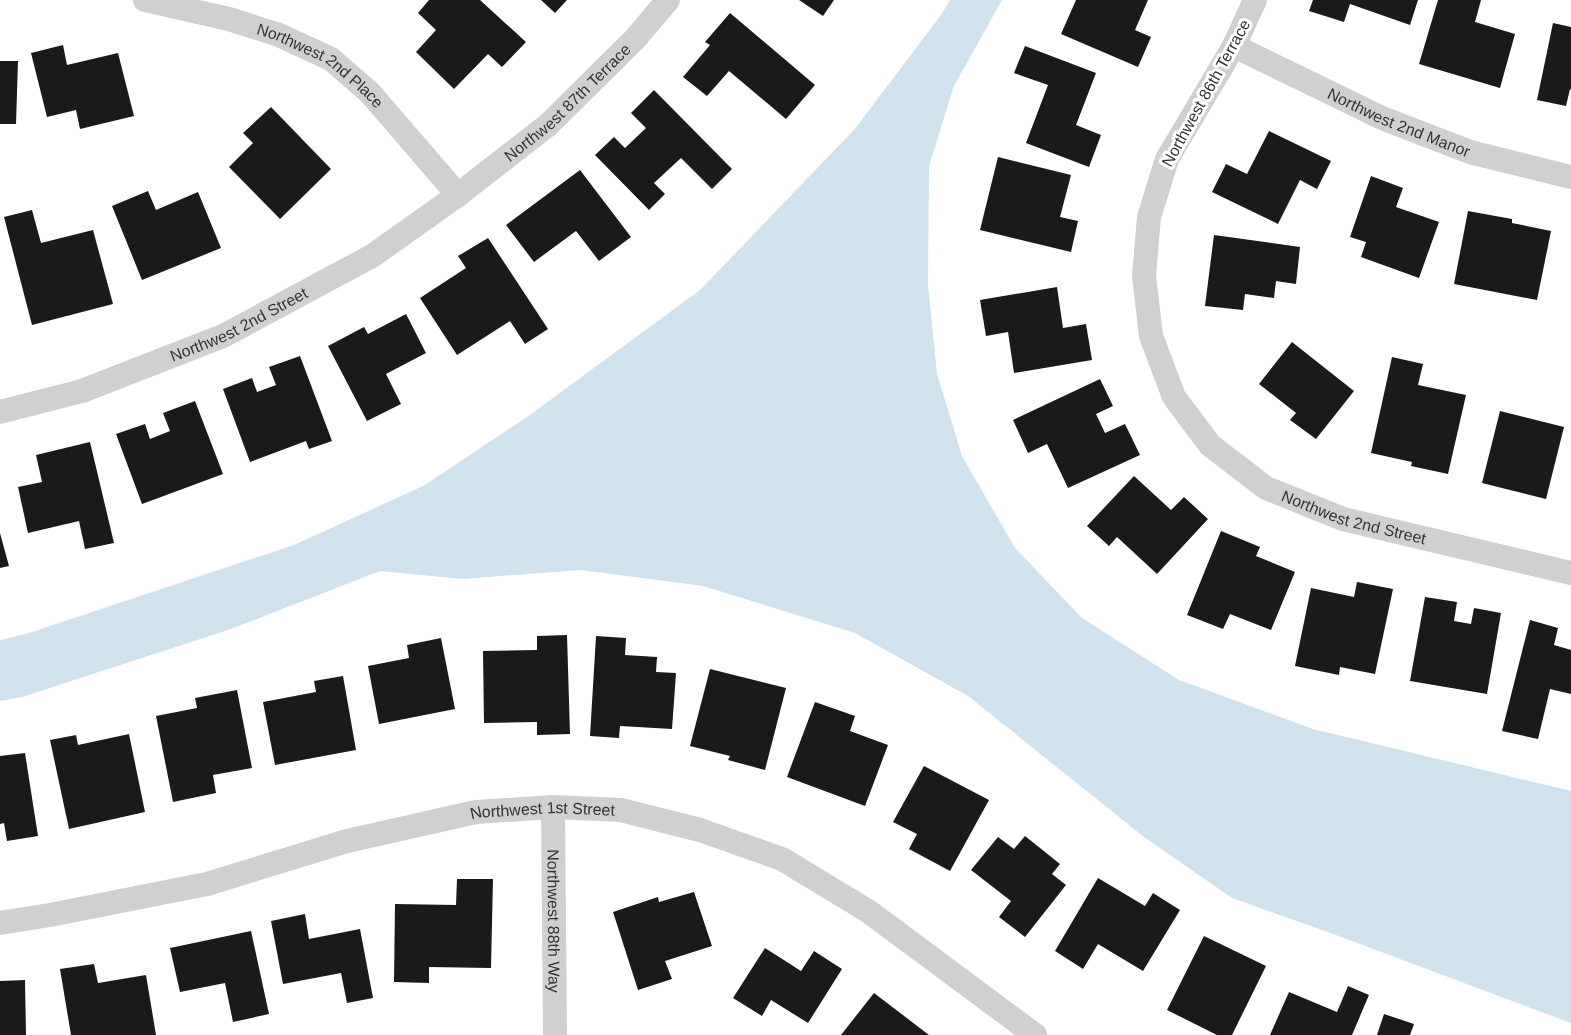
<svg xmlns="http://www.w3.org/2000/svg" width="1571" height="1035" viewBox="0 0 1571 1035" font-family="Arial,sans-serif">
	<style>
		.water { fill: #cfe2ee }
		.building { fill: #1a1a1a }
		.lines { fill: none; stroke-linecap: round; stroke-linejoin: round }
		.minor { stroke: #d0d0d0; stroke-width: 24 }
		.labels { text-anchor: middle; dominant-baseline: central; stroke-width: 6; stroke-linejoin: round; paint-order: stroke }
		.street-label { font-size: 16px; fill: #333; stroke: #fff }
	</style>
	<rect width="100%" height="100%" fill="#fff"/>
	<polygon class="water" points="950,0 1002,0 954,86 929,166 928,285 937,374 962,456 1015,548 1082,618 1179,680 1313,729 1571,791 1571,1023 1336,935 1232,898 1144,837 968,696 855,633 703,586 581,570 462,579 380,571 228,630 22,697 0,701 0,640 26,634 294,545 425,485 527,417 700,290 854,130 941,15"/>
	<g class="building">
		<polygon points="429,0 480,0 526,42 502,67 488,54 454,89 416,52 436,30 418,13"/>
		<polygon points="541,0 567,0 555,13"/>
		<polygon points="799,0 834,0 823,16"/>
		<polygon points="1076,0 1148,0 1135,30 1151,37 1138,67 1061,34"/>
		<polygon points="1313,0 1418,0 1410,25 1350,4 1344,22 1309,11"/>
		<polygon points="1438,0 1481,0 1475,22 1515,34 1500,88 1419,64"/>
		<polygon points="730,13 815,85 786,119 729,71 707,96 683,77 710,45 705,42"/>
		<polygon points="1553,23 1571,27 1571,90 1570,89 1566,106 1537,100"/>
		<polygon points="63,45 67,65 118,53 134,116 80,129 76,110 47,117 31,53"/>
		<polygon points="1025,46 1096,73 1076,125 1101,135 1089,167 1026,143 1048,85 1014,73"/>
		<polygon points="0,61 18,61 16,124 0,124"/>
		<polygon points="654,90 732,169 712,189 681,158 654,183 665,194 649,210 595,155 614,137 625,148 646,128 631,113"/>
		<polygon points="271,107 331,169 280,219 229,167 253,143 243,133"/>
		<polygon points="1269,131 1331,161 1317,189 1300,180 1278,224 1212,192 1226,164 1247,174"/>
		<polygon points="998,157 1071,175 1060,217 1078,221 1071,252 980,230"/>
		<polygon points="580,170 631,237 599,261 576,231 534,262 506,225"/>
		<polygon points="1371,176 1403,188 1396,207 1439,222 1419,278 1361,257 1366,242 1350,237"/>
		<polygon points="148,191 156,210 198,192 221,248 142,280 112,206"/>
		<polygon points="32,210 41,243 93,230 113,304 32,325 4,217"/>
		<polygon points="1468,211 1512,219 1512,223 1551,231 1537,300 1454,284"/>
		<polygon points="1214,235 1300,247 1296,284 1276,281 1274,298 1245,294 1243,310 1205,306"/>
		<polygon points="488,238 548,329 525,344 510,321 457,355 420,298 466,268 458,256"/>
		<polygon points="1057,287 1063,328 1086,324 1092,360 1014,373 1008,332 986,336 980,300"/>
		<polygon points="406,314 426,353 386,374 401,404 367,421 328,346 364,327 368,334"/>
		<polygon points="1292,342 1354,391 1316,439 1290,420 1296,413 1259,384"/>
		<polygon points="300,356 332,441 309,449 306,441 250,462 223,389 252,378 257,392 276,385 269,367"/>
		<polygon points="1392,357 1423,364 1418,385 1466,395 1448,474 1411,466 1412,462 1371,453"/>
		<polygon points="1100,379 1113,406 1096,414 1105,433 1125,424 1140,455 1068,488 1047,444 1028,453 1013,420"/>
		<polygon points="195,401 223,474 142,504 116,434 145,424 150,439 170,431 163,413"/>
		<polygon points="1500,411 1564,427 1546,499 1482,483"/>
		<polygon points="90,442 114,543 85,549 79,521 28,533 18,487 42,482 36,455"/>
		<polygon points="1134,476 1171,510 1184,497 1208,519 1157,574 1117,537 1109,546 1087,526"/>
		<polygon points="1221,531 1260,547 1256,556 1295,572 1271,630 1230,614 1223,629 1187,615"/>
		<polygon points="0,533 9,566 0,568"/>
		<polygon points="1357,582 1393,589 1375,674 1340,667 1339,675 1295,666 1311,588 1354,597"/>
		<polygon points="1425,597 1457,602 1454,621 1471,624 1474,608 1501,613 1487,694 1410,681"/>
		<polygon points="1530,620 1558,628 1554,645 1571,650 1571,694 1550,689 1538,739 1502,731"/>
		<polygon points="567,635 570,734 537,735 537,722 484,723 483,651 537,650 537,636"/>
		<polygon points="596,636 626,638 625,655 657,657 656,672 676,673 672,729 620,726 619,738 590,736"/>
		<polygon points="441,638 455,709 379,724 368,666 409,658 407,645"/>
		<polygon points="710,669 786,688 765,770 728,760 730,756 690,746"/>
		<polygon points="343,676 356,750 275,765 263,702 316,692 314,681"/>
		<polygon points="237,690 252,768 213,775 216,793 173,802 156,716 197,708 195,698"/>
		<polygon points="815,702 855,716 850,731 888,745 865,806 787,777"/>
		<polygon points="129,734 145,812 69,829 50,740 76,735 78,745"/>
		<polygon points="25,753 38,836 7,841 4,823 0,824 0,756"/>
		<polygon points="924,766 989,800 950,871 909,849 917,834 893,822"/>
		<polygon points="1025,836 1060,864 1052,874 1066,885 1025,937 999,917 1011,901 971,870 998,837 1014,849"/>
		<polygon points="1098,878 1145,906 1153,893 1180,910 1143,971 1098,944 1083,969 1055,951"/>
		<polygon points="457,879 493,879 491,968 429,967 429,983 394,982 395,904 456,905"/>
		<polygon points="694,892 712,946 665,961 672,979 638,990 613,912 658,897 659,902"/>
		<polygon points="305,914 309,939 360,929 373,998 347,1003 341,973 283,984 271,921"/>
		<polygon points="251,931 269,1014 233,1022 225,983 180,992 170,948"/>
		<polygon points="1204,936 1266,966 1232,1035 1217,1035 1167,1010"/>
		<polygon points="765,948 801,971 814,951 842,969 808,1023 771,1000 762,1016 733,998"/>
		<polygon points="94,964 98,983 146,975 156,1035 71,1035 60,969"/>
		<polygon points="25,980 26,1035 0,1035 0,981"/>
		<polygon points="1348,986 1369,995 1352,1035 1270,1035 1289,992 1337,1012"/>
		<polygon points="874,993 929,1035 841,1035"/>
		<polygon points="1384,1014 1414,1024 1410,1035 1377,1035"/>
	</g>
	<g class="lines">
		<g class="minor">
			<path id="s1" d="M145,0l84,19 50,16 52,24 39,34 88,102"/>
			<path id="s2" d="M1255,0l-21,46 -67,113 -18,58 -5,59 7,60 23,61 36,48 56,43 77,31 228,54"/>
			<path id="s3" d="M1234,46l148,72 88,34 101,25"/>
			<path id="s4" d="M0,412l82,-21 141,-55 149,-80 86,-61 90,-70 87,-86 33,-39"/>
			<path id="s5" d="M553,807l2,228"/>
			<path id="s6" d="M0,923l50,-8 157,-31 140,-43 129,-29 77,-5 68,3 79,20 82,29 86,52 167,124"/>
		</g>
	</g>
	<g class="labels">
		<g class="street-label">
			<text stroke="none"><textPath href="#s1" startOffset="190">Northwest 2nd Place</textPath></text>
			<text transform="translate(1206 93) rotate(-61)">Northwest 86th Terrace</text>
			<text stroke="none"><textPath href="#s4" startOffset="654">Northwest 87th Terrace</textPath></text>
			<text stroke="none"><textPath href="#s3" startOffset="182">Northwest 2nd Manor</textPath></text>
			<text stroke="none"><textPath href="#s4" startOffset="255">Northwest 2nd Street</textPath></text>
			<text stroke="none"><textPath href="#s2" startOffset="651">Northwest 2nd Street</textPath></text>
			<text stroke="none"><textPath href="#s6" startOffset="556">Northwest 1st Street</textPath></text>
			<text stroke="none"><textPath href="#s5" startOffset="114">Northwest 88th Way</textPath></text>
		</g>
	</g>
</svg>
